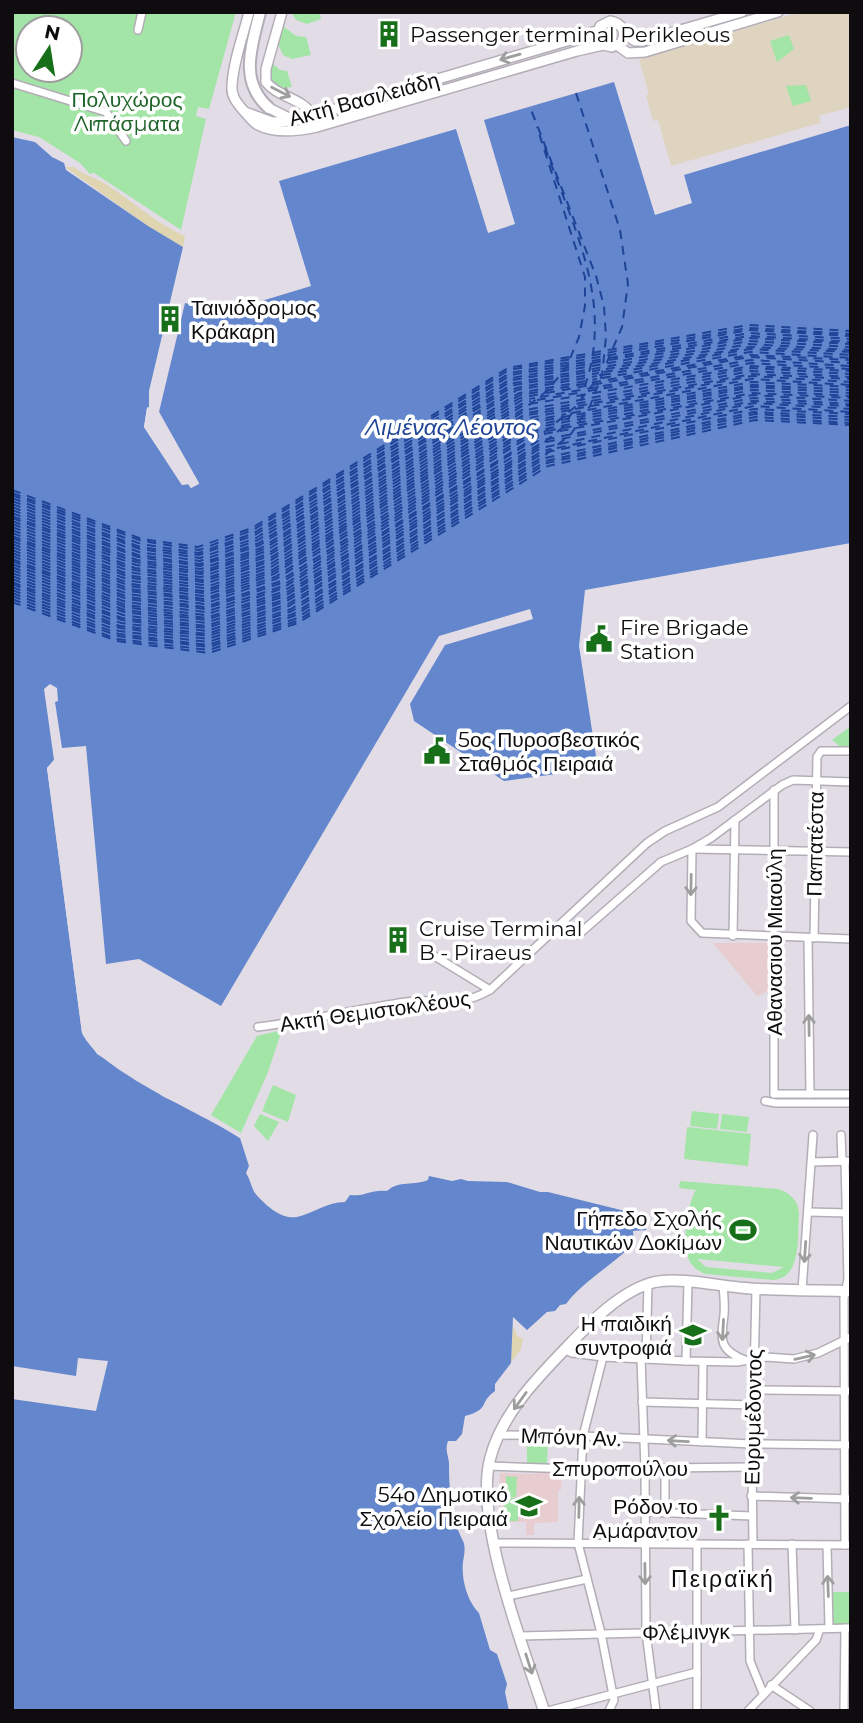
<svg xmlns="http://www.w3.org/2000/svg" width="863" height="1723" viewBox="0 0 863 1723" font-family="Montserrat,sans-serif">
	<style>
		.commercial { fill: #ded4bf }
		.education { fill: #e8cdd0 }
		.green { fill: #a3e5a6; fill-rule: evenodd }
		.sand { fill: #dfd5b0 }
		.water { fill: #6386cd }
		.pier { fill: #e2dce6 }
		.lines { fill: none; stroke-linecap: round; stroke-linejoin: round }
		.ferry { stroke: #1e4397; stroke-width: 2; stroke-dasharray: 9 7; stroke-linecap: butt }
		.minor-casing { stroke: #b3adb7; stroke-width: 10 }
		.tertiary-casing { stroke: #b3adb7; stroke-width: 12 }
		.secondary-casing { stroke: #b3adb7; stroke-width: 13 }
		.primary-casing { stroke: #b3adb7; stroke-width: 14 }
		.minor { stroke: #fff; stroke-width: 7 }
		.tertiary { stroke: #fff; stroke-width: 9 }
		.secondary { stroke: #fff; stroke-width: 10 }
		.primary { stroke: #fff; stroke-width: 10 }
		.oneway { stroke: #9f9e9f }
		.labels { text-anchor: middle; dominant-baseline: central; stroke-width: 7; stroke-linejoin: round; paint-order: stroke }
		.poi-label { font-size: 21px; fill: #0e0c0f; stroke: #fff; text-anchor: start }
		.park-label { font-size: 21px; fill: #1f6529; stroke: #fff }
		.street-label { font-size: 21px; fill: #0e0c0f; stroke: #fff }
		.water-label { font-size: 23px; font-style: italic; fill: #1e4397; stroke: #fff }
		.neighbourhood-label { font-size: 23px; letter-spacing: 2px; fill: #0e0c0f; stroke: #fff }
	</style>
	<rect width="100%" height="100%" fill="#e2dce6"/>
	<polygon class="commercial" points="801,12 851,12 851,107 819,116 820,123 671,166 658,120 653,121 646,95 649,94 639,59"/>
	<g class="education">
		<polygon points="713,943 773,943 773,989 757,996"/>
		<polygon points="537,1472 562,1474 561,1490 558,1491 558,1522 534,1523 534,1535 526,1535 526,1522 501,1522 498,1496 500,1473 536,1474"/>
	</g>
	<g class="green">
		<path d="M12,12h224l-27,97 -11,-2 -2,9 10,3 -25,111 -87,-57 -4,1 -10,-11 -41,-26 -27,-7zM28,28h42v42h-42z"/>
		<polygon points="291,12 319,12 321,19 307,24 296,20"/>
		<polygon points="283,26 296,36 306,37 311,55 292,59 283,55 278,44"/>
		<polygon points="789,35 794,49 777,62 770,41"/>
		<polygon points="272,63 280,70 287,71 292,87 281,88 274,85 270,72"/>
		<polygon points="806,85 811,101 793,106 786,86"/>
		<polygon points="851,726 851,749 843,749 832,740"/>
		<polygon points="282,1030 268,1072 241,1133 211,1115 257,1036"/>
		<polygon points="273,1085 296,1095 288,1122 262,1111"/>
		<polygon points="692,1111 719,1114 717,1129 690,1126"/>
		<polygon points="260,1114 279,1122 268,1141 254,1126"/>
		<polygon points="722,1114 749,1117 747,1132 720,1129"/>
		<polygon points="687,1127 751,1134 748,1166 684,1159"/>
		<path d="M680,1181l98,8c12,4 20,11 21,24 -2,21 4,65 -26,67l-68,-6c-9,-4 -15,-9 -18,-19 -4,-15 1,-54 9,-65l-17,-2zM698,1260v-1l86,8 -12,6 -66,-6z"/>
		<polygon points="527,1441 548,1441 547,1464 527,1464"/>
		<polygon points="506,1476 517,1477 516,1497 506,1497"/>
		<rect x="504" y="1498" width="14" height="23"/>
		<rect x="833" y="1592" width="18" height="32"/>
	</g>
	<g class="sand">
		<path d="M65,167h9c9,8 22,11 33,18 27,17 48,38 78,51l-2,11 -35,-21z"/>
		<polygon points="513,1326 518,1337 523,1338 521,1349 511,1362"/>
	</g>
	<path class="water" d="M614,82l41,133 37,-12 -8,-28 167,-50v418l-266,47 -6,56 17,110 -10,14 -82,11 -90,-60 -4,-17 35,-59 88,-26 -3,-10 -91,27 -218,370 -82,-47 -33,5 -20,-218 -24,2 -7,-46 3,-1 -1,-13 -7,-4 -6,5 10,71 -7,8 35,265c17,38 120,80 158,105l9,28 -3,7c4,6 6,16 9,20 9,11 26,27 42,24 17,-4 30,-15 48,-15l5,-7c14,2 21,-6 37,-4 12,-11 27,-5 41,-11l1,-4 23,5 9,-2 7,2 39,1 33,10h8l81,20 2,1 2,14h13v3l-13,1 1,12c-21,22 -52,39 -68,61l-6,1 -5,6 -8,1 -20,18 -14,-13 -2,46 -16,21v7c-17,12 -4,18 -30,25l-3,18 -6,7h-8c-4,11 2,16 1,26 0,25 3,53 14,74 3,6 1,15 0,21 -2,16 4,39 16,51l11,37 7,4 10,30 -2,8 4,19h-497v-312l84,12 12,-50 -30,-3 -2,18 -64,-10v-1229l23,5 17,15 12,6 2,7 82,56 35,21 -34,144v16l-2,1 -3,19 38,58 6,-1 3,4 8,-5 -40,-71 26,-109 40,9 86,-26 -32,-105 177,-52 32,104 27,-9 -31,-104z"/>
	<g class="pier">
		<polygon points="149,407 150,410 147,427 184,481 194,483 156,413 159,412 199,484 191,488 188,484 182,485 144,427 147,408"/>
		<polygon points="54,760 57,761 51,769 82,1020 89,1040 100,1051 166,1094 228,1126 241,1135 240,1138 199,1113 164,1097 97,1054 82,1033 47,768"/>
	</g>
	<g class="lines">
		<g class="ferry">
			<polyline points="576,93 620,230 628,284 622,327 604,369"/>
			<path d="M545,147c30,86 72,160 36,250"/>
			<polyline points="609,358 749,333 851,339"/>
			<polyline points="609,360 749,336 851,342"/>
			<polyline points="606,369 749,344 851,350"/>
			<polyline points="604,372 750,347 851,352"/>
			<polyline points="602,375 750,349 851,355"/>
			<polyline points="602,378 750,352 851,358"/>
			<polyline points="588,391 751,363 851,369"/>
			<polyline points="546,393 750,357 851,363"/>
			<polyline points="540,397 751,360 851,366"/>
			<polyline points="537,400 583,392"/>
			<polyline points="578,406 752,374 851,379"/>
			<polyline points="575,409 752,376 851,382"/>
			<polyline points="572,413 752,379 851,385"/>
			<polyline points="561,420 752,385 851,390"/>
			<polyline points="547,431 753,393 851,398"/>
			<polyline points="544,434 753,395 851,401"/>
			<polyline points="546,442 753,401 851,406"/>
			<polyline points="560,444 754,403 851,409"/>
			<polyline points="557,448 754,406 851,412"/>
			<polyline points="12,490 142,539 198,547 252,528 508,368 748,325 851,331"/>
			<polyline points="12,493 142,541 199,550 253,530 509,370 748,328 851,334"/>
			<polyline points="12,495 141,544 199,553 254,533 510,373 749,330 851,336"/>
			<polyline points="12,498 140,547 199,555 255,535 511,375 604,359"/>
			<polyline points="12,501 140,549 200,558 256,538 512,378 604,361"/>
			<polyline points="12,504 139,552 200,561 258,540 513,380 749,338 851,344"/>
			<polyline points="12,507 138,555 200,564 259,543 514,383 749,341 851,347"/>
			<polyline points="12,510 138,557 200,566 260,545 515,385 600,370"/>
			<polyline points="12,513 137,560 201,569 261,548 516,388 599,373"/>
			<polyline points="12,516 136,562 201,572 262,550 517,390 597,376"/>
			<polyline points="12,518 136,565 201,574 264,552 519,393 597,379"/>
			<polyline points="12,521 135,568 201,577 265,555 520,395 750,355 851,360"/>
			<polyline points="12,524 134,570 202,580 266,557 520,398 540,394"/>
			<polyline points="12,527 134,573 202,582 267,560 522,400 535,398"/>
			<polyline points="12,530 133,576 202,585 268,562 523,403 531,401"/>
			<polyline points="12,533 132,578 203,588 269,565 524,405 751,366 851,371"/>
			<polyline points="12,536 132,581 203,591 271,567 525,408 547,391 566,368 579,337 585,306 585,277 537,127"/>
			<polyline points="12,538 131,584 203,593 272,570 526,410 751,368 851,374"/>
			<polyline points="12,541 130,586 203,596 273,572 527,413 751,371 851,377"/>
			<polyline points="12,544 130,589 204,599 274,574 528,415 573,407"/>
			<polyline points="12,547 129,591 204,601 275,577 529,418 570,410"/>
			<polyline points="12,550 128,594 204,604 276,579 530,421 566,414"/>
			<polyline points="12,553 128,597 205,607 278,582 531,423 752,382 851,387"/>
			<polyline points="12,556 127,599 205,609 279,584 532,426 556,421"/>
			<polyline points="12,559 126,602 205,612 280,587 533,428 753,387 851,393"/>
			<polyline points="12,561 126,605 205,615 281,589 534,431 753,390 851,396"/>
			<polyline points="12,564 125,607 206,618 282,592 535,433 542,432"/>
			<polyline points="12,567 125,610 206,620 284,594 539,435"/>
			<polyline points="12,570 124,612 206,623 285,596 537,438 575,407 601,374"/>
			<polyline points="12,573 123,615 206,626 286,599 538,441 753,398 851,404"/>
			<polyline points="12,576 122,618 207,628 287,601 541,443"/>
			<polyline points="12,579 122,620 207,631 288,604 540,446 563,427 575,408"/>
			<polyline points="12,582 121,623 207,634 289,606 541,448 555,445"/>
			<polyline points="12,584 120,626 208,636 291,609 542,451 551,449"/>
			<polyline points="12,587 120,628 208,639 292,611 543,453 754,409 851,414"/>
			<polyline points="12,590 119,631 208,642 293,614 544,456 571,434 590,406 602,375 606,337 604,306 596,276 530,107"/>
			<polyline points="12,593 119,634 208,645 294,616 545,458 754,412 851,417"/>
			<polyline points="12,596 118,636 209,647 295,619 546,461 755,414 851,420"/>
			<polyline points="12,599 117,639 209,650 297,621 547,463 755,417 851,423"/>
			<polyline points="12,602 117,641 209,653 298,623 548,466 755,420 851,425"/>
		</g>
		<defs>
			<g id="minor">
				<polyline points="138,30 142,12"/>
				<polyline points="12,83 106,112 126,141"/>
				<polyline points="692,849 691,921 702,933 851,939"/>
				<polyline points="693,849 851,852"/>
				<polyline points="578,935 661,862 692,849 711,838 782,785 793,780 851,782"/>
				<polyline points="733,936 735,820"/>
				<polyline points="808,938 810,1094"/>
				<polyline points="814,938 817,757 821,751 851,751"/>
				<polyline points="423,949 490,990"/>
				<path d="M258,1027c50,-6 99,-18 148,-25 34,-5 51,7 84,-12l157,-147 18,-12 53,-24 133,-101"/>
				<polyline points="774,1094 774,790"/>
				<polyline points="774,1094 851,1094"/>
				<polyline points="765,1101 776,1103 851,1103"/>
				<polyline points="841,1135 842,1161"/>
				<polyline points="812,1162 851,1161"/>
				<polyline points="808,1212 849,1213"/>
				<path d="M723,1286c1,10 2,19 1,29 -3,24 -6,35 21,45"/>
				<polyline points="802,1290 813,1135"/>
				<polyline points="564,1349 572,1353 603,1357 686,1361 737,1362 766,1357 794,1359 818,1353 851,1337"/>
				<polyline points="603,1357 583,1436 578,1543 601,1633 614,1700 609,1711"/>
				<polyline points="641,1359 645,1468 646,1632 656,1711"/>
				<polyline points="646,1359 648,1284"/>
				<polyline points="686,1361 688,1282"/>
				<polyline points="754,1390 851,1391"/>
				<polyline points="642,1402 754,1405"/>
				<polyline points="498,1435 583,1436 752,1444 851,1445"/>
				<polyline points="702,1442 703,1362"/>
				<polyline points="488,1466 572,1469 752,1467"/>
				<polyline points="665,1468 665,1513"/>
				<polyline points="751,1496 851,1499"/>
				<polyline points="646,1512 752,1516"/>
				<polyline points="494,1543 851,1545"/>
				<polyline points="697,1544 697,1711"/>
				<polyline points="748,1544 750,1661 763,1693"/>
				<polyline points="753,1544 752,1467 756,1289"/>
				<polyline points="792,1544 795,1630"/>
				<polyline points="827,1545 829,1628"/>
				<polyline points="845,1545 844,1298 848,1279 845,1161"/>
				<polyline points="508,1596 587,1579"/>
				<polyline points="520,1636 851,1628"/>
				<polyline points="771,1685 810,1711"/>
				<polyline points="548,1711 697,1672"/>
				<polyline points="748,1711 816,1640 820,1629"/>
				<polyline points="844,1711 845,1628"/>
			</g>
			<g id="tertiary">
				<path d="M249,12c-6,24 -16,50 -17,74 -1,10 5,17 11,24 5,5 9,12 15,15 17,9 41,6 59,2l260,-76 26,-6 9,2 9,-4c6,-11 1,-20 -11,-22l-10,5 -2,9 5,10"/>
				<path d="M282,12l-16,57v13c13,17 39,15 48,37"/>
				<polyline points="624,34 635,41 643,41 742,12"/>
				<polyline points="617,45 628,53 645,52 778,12"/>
				<polyline points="269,108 293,120"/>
				<polyline points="248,113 272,122 295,121 577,38 599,30"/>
			</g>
			<path id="secondary" d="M544,1711c-20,-62 -70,-190 -54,-252 11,-44 46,-80 77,-112 23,-24 54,-57 88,-65 25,-5 64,4 90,6 35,3 71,2 106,3"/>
			<path id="primary" d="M260,12c-8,34 -22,69 9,96"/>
		</defs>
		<use href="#minor" class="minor-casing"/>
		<use href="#tertiary" class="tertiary-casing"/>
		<use href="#secondary" class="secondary-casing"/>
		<use href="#primary" class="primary-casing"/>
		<use href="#minor" class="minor"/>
		<use href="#tertiary" class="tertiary"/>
		<use href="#secondary" class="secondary"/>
		<use href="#primary" class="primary"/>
	</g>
	<defs><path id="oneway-shaft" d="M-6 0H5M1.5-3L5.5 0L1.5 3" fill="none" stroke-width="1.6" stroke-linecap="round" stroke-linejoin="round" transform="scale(1.75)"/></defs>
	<g class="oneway">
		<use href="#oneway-shaft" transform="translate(510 57) rotate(164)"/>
		<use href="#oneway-shaft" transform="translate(281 92) rotate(27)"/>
		<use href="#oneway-shaft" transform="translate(691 885) rotate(91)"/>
		<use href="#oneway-shaft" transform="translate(809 1025) rotate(-91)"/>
		<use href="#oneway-shaft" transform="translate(805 1252) rotate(94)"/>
		<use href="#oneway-shaft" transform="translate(723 1330) rotate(93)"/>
		<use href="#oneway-shaft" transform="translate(805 1357) rotate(-13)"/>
		<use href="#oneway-shaft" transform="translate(520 1401) rotate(126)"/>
		<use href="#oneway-shaft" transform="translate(678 1441) rotate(-177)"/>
		<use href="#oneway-shaft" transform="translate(801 1498) rotate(-178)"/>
		<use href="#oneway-shaft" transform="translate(579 1507) rotate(-89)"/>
		<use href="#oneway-shaft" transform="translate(645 1574) rotate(89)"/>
		<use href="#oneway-shaft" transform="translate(828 1586) rotate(-92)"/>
		<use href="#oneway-shaft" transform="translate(529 1664) rotate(72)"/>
	</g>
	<defs>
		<symbol id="building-bare" viewBox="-9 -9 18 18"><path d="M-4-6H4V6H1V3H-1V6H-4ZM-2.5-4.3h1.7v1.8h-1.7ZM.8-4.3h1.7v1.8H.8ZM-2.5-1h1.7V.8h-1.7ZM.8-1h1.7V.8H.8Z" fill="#186f1a" stroke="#fff" stroke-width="2.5" paint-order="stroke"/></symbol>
		<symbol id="civic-bare" viewBox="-9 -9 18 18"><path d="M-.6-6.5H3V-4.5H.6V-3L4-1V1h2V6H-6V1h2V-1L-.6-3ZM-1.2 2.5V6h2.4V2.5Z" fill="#186f1a" stroke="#fff" stroke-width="2.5" paint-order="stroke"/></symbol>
		<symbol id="stadium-bare" viewBox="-9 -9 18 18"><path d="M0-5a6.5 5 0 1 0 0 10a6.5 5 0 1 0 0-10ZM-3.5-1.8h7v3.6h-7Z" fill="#186f1a" stroke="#fff" stroke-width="2.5" paint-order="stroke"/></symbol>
		<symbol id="school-bare" viewBox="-9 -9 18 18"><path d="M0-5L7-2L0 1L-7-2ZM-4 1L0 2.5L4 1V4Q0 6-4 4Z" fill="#186f1a" stroke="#fff" stroke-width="2.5" paint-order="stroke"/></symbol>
		<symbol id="church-bare" viewBox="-9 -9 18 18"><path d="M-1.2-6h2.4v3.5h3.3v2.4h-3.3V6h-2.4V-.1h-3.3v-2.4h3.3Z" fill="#186f1a" stroke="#fff" stroke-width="2.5" paint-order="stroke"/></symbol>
	</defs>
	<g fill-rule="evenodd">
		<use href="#building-bare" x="370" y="15" width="38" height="38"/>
		<use href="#building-bare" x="151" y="300" width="38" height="38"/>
		<use href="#civic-bare" x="580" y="620" width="38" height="38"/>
		<use href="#civic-bare" x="418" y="732" width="38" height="38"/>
		<use href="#building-bare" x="379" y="921" width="38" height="38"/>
		<use href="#stadium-bare" x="724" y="1211" width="38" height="38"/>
		<use href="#school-bare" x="674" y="1316" width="38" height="38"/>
		<use href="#school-bare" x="510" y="1487" width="38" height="38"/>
		<use href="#church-bare" x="700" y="1499" width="38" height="38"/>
	</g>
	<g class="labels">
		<g class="poi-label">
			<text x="410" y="34">Passenger terminal Perikleous</text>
			<text x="191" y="307">Ταινιόδρομος<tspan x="191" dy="24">Κράκαρη</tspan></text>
			<text x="620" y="627">Fire Brigade<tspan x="620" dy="24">Station</tspan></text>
			<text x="458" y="739">5ος Πυροσβεστικός<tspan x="458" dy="24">Σταθμός Πειραιά</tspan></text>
			<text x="419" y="928">Cruise Terminal<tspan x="419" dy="24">B - Piraeus</tspan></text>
			<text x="722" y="1218" text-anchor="end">Γήπεδο Σχολής<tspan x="722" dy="24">Ναυτικών Δοκίμων</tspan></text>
			<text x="672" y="1323" text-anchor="end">Η παιδική<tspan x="672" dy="24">συντροφιά</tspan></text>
			<text x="508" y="1494" text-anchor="end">54ο Δημοτικό<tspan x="508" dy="24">Σχολείο Πειραιά</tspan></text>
			<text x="698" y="1506" text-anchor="end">Ρόδον το<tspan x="698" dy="24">Αμάραντον</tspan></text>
		</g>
		<g class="park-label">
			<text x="127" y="99">Πολυχώρος<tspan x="127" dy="24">Λιπάσματα</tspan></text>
		</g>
		<g class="street-label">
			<text transform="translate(364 99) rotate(-15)">Ακτή Βασιλειάδη</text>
			<text transform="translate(815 844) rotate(-89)">Παπατέστα</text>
			<text transform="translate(774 942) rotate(-90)">Αθανασιου Μιαούλη</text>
			<text transform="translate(375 1011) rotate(-8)">Ακτή Θεμιστοκλέους</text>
			<text transform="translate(753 1417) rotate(-89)">Ευρυμέδοντος</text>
			<text transform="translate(571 1437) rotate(2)">Μπόνη Αν.</text>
			<text x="620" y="1468">Σπυροπούλου</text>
			<text transform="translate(686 1632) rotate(-1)">Φλέμινγκ</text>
		</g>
		<g class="water-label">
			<text x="451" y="427">Λιμένας Λέοντος</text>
		</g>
		<g class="neighbourhood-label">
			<text x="723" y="1579">Πειραϊκή</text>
		</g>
	</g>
	<rect width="863" height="1723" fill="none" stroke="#0e0c0f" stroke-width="28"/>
	<g transform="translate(49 49) rotate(12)"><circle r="33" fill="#ffffff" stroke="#9f9e9f" stroke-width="2"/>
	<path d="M0-5L12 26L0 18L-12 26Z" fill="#186f1a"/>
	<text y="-10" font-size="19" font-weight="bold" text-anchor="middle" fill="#0e0c0f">N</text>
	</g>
</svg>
